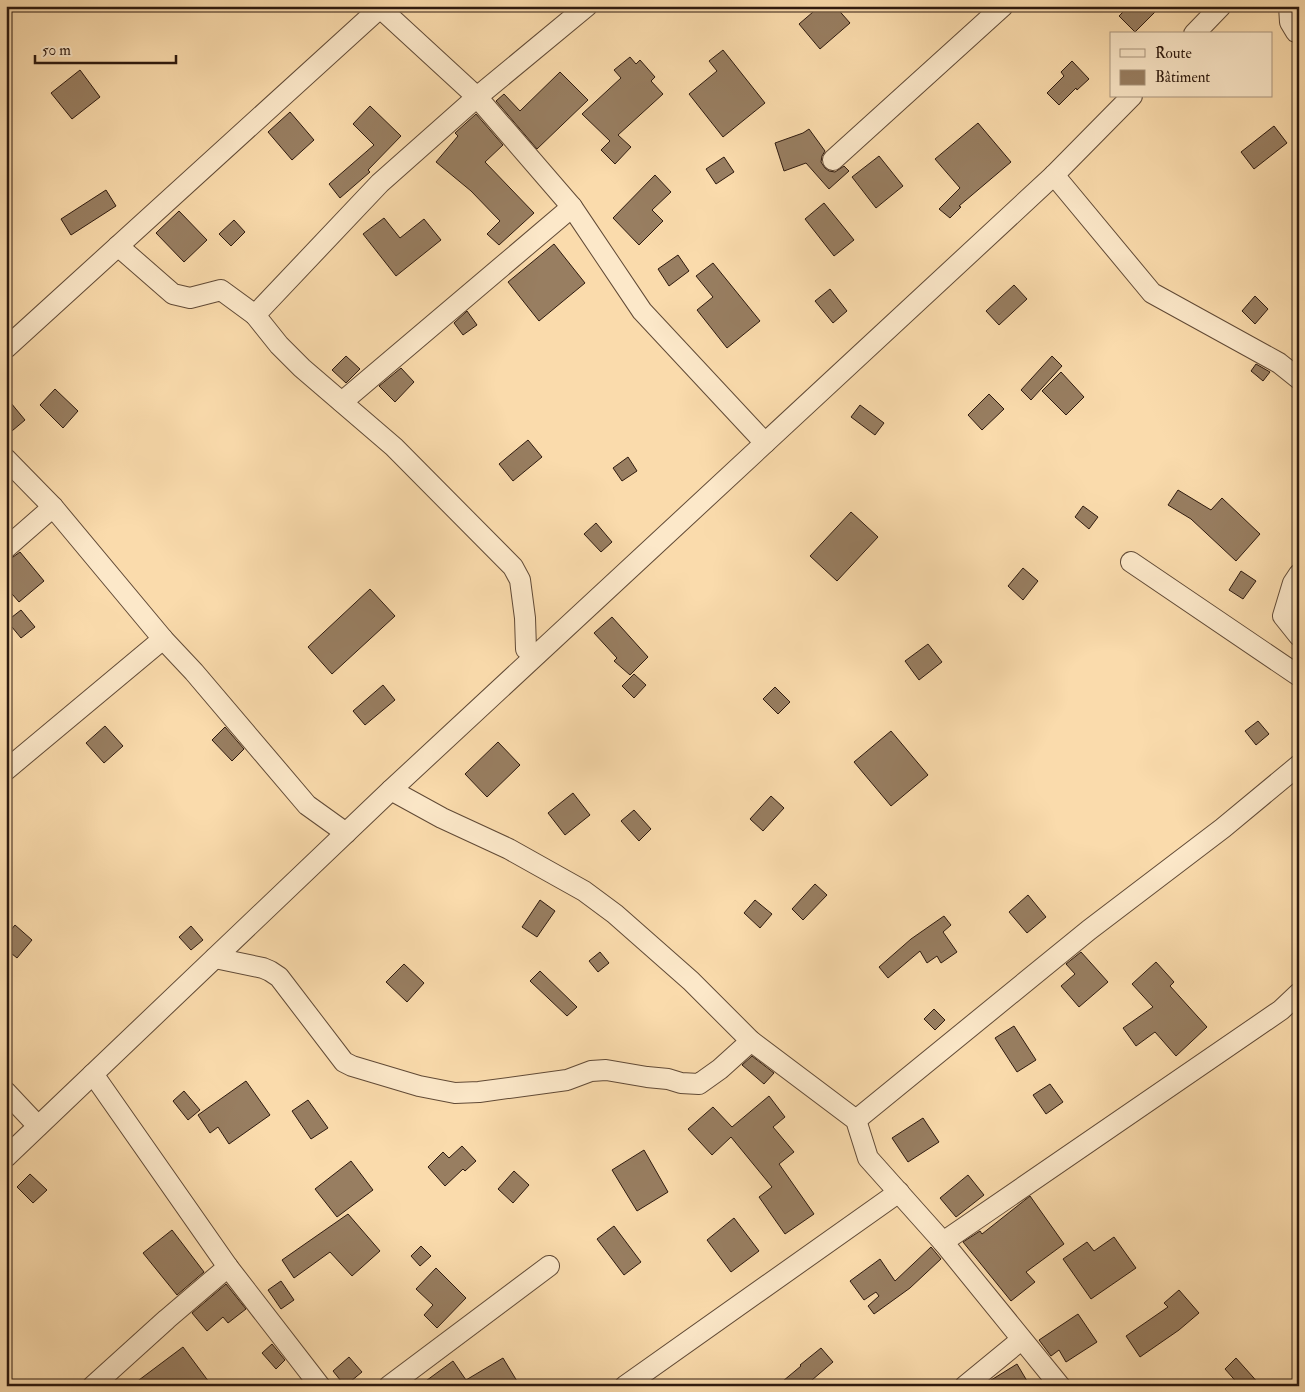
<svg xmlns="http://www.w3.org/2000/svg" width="1305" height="1392" viewBox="0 0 1305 1392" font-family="'IM FELL Double Pica',serif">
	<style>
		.building { fill: #987e61; stroke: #2e1a0f }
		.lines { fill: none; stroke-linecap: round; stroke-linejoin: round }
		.minor-casing { stroke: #614a36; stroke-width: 22 }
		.minor { stroke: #fce8c9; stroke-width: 20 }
	</style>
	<rect width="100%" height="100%" fill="#fadbac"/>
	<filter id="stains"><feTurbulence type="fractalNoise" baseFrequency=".004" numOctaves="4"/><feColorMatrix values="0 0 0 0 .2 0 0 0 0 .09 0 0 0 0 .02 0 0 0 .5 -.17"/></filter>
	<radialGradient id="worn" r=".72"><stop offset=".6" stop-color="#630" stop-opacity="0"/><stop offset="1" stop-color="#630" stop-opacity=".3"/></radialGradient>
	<g class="building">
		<polygon points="820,6 835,6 850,23 820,49 799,24"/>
		<polygon points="1129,6 1161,6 1135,32 1119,16"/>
		<polygon points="723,50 765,103 723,137 689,94 717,71 709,61"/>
		<polygon points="630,57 636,64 640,60 655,77 651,81 663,94 618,135 631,147 615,164 601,150 610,141 582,114 621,78 614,70"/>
		<polygon points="1072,61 1089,79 1077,90 1076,88 1059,105 1047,93 1064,76 1061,72"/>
		<polygon points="80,70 100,97 72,119 51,93"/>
		<polygon points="560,72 588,100 537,149 496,101 504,94 520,111"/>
		<polygon points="370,106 401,136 368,170 370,172 340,198 329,184 374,145 353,124"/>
		<polygon points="290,112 314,140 292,160 268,132"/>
		<polygon points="476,114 503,145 485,162 534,213 499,245 487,234 500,221 471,191 436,162 458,136 455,133"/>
		<polygon points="978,123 1011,162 959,206 961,207 950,218 939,209 960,188 935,159"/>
		<polygon points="1274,126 1287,143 1254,169 1241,152"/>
		<polygon points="809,129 825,151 822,156 821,162 825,168 829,171 835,172 844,166 849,171 829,189 806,163 784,171 775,143 803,133"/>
		<polygon points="879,156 903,186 876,208 852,177"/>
		<polygon points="724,157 734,172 716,184 706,169"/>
		<polygon points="655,175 671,192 652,210 663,221 639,245 613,218"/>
		<polygon points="106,190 116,206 71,235 61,219"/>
		<polygon points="824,203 854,240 834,256 805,219"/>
		<polygon points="179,211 207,240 184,262 156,233"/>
		<polygon points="384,218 400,238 424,219 441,240 396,276 363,234"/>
		<polygon points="234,220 245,232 231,246 219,234"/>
		<polygon points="554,244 585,283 539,321 508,282"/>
		<polygon points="678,255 689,271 669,286 658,269"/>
		<polygon points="713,263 760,321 727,348 697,310 713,297 696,276"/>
		<polygon points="1014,285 1027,299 999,325 986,311"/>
		<polygon points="830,289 847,311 833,323 815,301"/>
		<polygon points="1255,296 1268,309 1255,324 1242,311"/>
		<polygon points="467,311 477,325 463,335 454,323"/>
		<polygon points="346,356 360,369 346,383 332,370"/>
		<polygon points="1052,356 1062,366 1031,400 1021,390"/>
		<polygon points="1256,364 1270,372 1263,381 1251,371"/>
		<polygon points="401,368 414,382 395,402 379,386"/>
		<polygon points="1061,372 1084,397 1066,415 1042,391"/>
		<polygon points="55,389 78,411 63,428 40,405"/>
		<polygon points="989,394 1004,409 982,430 968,415"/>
		<polygon points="6,397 25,420 6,436"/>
		<polygon points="860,405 884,423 875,435 851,417"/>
		<polygon points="528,440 542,457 513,481 499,464"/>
		<polygon points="628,457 637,471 622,481 613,468"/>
		<polygon points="1178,490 1211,510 1222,498 1260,534 1236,561 1191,519 1168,505"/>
		<polygon points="1083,506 1098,517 1089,529 1075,517"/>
		<polygon points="851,512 878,537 837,581 810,556"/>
		<polygon points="596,523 612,542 601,552 584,534"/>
		<polygon points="20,552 44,581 19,602 6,587 6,560 13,557"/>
		<polygon points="1023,568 1038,581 1023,600 1008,586"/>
		<polygon points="1241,571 1256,581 1243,599 1229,590"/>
		<polygon points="370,589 395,616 332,674 308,647"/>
		<polygon points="21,610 35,627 21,638 7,621"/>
		<polygon points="612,617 648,657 630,675 614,661 617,658 594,633"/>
		<polygon points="928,644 942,662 919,680 905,661"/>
		<polygon points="634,674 646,685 634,698 622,686"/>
		<polygon points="383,685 395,700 365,725 353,711"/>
		<polygon points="775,687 790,702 778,714 763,699"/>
		<polygon points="1258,721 1269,734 1256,745 1245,731"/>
		<polygon points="105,726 123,746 104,763 86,743"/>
		<polygon points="225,727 244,749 232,761 212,740"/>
		<polygon points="891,731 928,775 891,806 854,762"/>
		<polygon points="498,742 520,765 487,797 465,774"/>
		<polygon points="573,793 590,815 565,835 548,813"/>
		<polygon points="771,796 784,808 763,831 750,819"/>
		<polygon points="634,810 651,829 639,841 621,821"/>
		<polygon points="815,884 827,895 803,920 792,909"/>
		<polygon points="1028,895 1046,917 1027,933 1009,912"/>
		<polygon points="540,900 555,911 537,937 522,927"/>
		<polygon points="755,900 772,914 760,928 744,913"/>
		<polygon points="944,916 951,925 943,932 957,952 941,963 937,956 927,963 920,951 888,978 879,967 911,939"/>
		<polygon points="15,925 32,940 17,958 6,949 6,936"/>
		<polygon points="191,926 203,940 191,950 179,937"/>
		<polygon points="600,952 609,963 598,972 589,961"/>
		<polygon points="1081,952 1108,982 1079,1007 1061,986 1075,974 1066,964"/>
		<polygon points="1156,962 1174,982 1170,986 1207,1027 1176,1056 1155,1032 1136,1046 1123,1028 1153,1007 1132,984"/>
		<polygon points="404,964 424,983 407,1002 386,982"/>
		<polygon points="540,971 577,1007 567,1016 530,981"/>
		<polygon points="934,1009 945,1020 935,1030 924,1019"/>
		<polygon points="1014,1026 1036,1060 1017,1072 995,1038"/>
		<polygon points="752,1056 774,1073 764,1084 742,1065"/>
		<polygon points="246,1081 270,1115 229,1144 218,1127 210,1133 198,1115"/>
		<polygon points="1050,1084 1063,1102 1046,1114 1033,1095"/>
		<polygon points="184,1091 200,1110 188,1120 173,1101"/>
		<polygon points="769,1096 785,1117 773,1127 794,1152 779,1164 814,1214 785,1234 759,1197 772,1187 731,1137 712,1155 688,1129 713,1107 732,1127"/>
		<polygon points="308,1100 328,1128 311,1139 292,1111"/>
		<polygon points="923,1118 939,1142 908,1162 892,1138"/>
		<polygon points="462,1146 476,1161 465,1171 463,1169 445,1186 428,1167 443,1152 449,1158"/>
		<polygon points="644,1150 668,1192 637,1211 612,1170"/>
		<polygon points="351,1161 373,1190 337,1217 315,1189"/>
		<polygon points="514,1171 529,1185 513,1203 498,1189"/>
		<polygon points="30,1174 47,1190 33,1203 17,1187"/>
		<polygon points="968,1175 984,1195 956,1217 940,1198"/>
		<polygon points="1030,1196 1064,1244 1026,1272 1035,1282 1011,1301 963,1242 980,1231 982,1234"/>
		<polygon points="348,1214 380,1251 352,1276 330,1252 294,1278 282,1260"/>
		<polygon points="734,1218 759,1251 731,1272 707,1240"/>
		<polygon points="614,1226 641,1262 624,1275 597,1239"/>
		<polygon points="172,1230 204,1272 177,1295 143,1253"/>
		<polygon points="1114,1237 1136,1268 1091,1299 1063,1259 1087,1242 1094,1251"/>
		<polygon points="421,1246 431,1256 420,1266 411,1256"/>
		<polygon points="931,1247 941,1259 910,1288 874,1314 868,1306 879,1296 876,1292 864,1300 850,1281 880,1259 895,1281"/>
		<polygon points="436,1268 466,1298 437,1328 424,1315 433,1305 416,1289"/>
		<polygon points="281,1281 294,1300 281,1309 268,1290"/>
		<polygon points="226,1284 246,1309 228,1323 223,1317 207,1331 192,1313"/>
		<polygon points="1179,1290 1199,1313 1179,1330 1140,1357 1126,1336 1168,1307 1164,1303"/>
		<polygon points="1078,1314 1097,1342 1066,1362 1059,1350 1051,1356 1039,1340"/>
		<polygon points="272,1344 285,1360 276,1369 262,1353"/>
		<polygon points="183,1347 212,1386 131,1386"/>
		<polygon points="821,1348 833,1362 805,1386 777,1386 801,1366 800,1365"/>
		<polygon points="349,1357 362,1372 345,1386 333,1371"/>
		<polygon points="503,1358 520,1386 419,1386 453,1361 466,1380"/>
		<polygon points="1236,1358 1261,1386 1240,1386 1225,1369"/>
		<polygon points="1017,1364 1030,1386 984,1386 988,1382"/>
	</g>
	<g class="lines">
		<defs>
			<g id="minor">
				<polyline points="378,6 477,97 572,207 642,311 765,443"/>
				<polyline points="1289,6 1290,22 1296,32 1299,31"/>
				<polyline points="1194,34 1221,6"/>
				<polyline points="833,160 1003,6"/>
				<polyline points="1054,175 1152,293 1279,363 1299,379"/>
				<polyline points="118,246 173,294 190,298 221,290 255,315 279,345 302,368 394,447 513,567 520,580 525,618 526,649 537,654"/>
				<polyline points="255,315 380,183 477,97 587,6"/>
				<polyline points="6,348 382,6"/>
				<polyline points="342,402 572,207"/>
				<polyline points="6,459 53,507 163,639 194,672 307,805 346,833"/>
				<polyline points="6,548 53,507"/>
				<polyline points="1131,562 1299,676"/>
				<polyline points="1299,574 1293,583 1283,616 1299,636"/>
				<polyline points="6,770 163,639"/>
				<polyline points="391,790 442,818 509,849 584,891 615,914 691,981 751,1041 856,1120 868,1158 943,1242 1060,1386"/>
				<polyline points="215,958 263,968 270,971 279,977 344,1062 352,1066 419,1086 455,1093 479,1092 567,1080 591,1071 606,1070 647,1077 668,1079 681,1083 699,1084 720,1069 751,1041"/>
				<polyline points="93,1074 228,1267 320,1386"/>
				<polyline points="6,1092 38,1126"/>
				<polyline points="856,1120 1089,930 1223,828 1299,765"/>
				<polyline points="6,1157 391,790 1054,175 1132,96"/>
				<polyline points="943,1242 1281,1010 1299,993"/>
				<polyline points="93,1386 167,1319 228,1267"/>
				<polyline points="389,1386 549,1266"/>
				<polyline points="625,1386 899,1192"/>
				<polyline points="965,1386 1021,1340"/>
			</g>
		</defs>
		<use href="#minor" class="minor-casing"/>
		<use href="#minor" class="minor"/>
	</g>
	<rect width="1305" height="1392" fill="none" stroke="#fadbac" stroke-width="25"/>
	<rect x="8" y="8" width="1290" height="1377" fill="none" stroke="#2e1a0f" stroke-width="2.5"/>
	<rect x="12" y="12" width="1280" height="1367" fill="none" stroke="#2e1a0f"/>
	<rect x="1110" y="32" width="162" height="65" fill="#fce8c9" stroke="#aa967f"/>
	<rect x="1120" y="49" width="25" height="8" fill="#fce8c9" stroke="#aa967f"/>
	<text x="1155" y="58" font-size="15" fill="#2e1a0f">Route</text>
	<rect x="1120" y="70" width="25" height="15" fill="#987e61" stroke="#aa967f"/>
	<text x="1155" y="82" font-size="15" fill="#2e1a0f">Bâtiment</text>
	<path d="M35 55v8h141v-8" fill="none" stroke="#2e1a0f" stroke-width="2.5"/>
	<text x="42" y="55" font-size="15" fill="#2e1a0f" stroke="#fce8c9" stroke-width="4" paint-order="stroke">50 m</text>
	<rect width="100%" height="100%" filter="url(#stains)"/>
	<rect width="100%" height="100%" fill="url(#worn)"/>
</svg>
